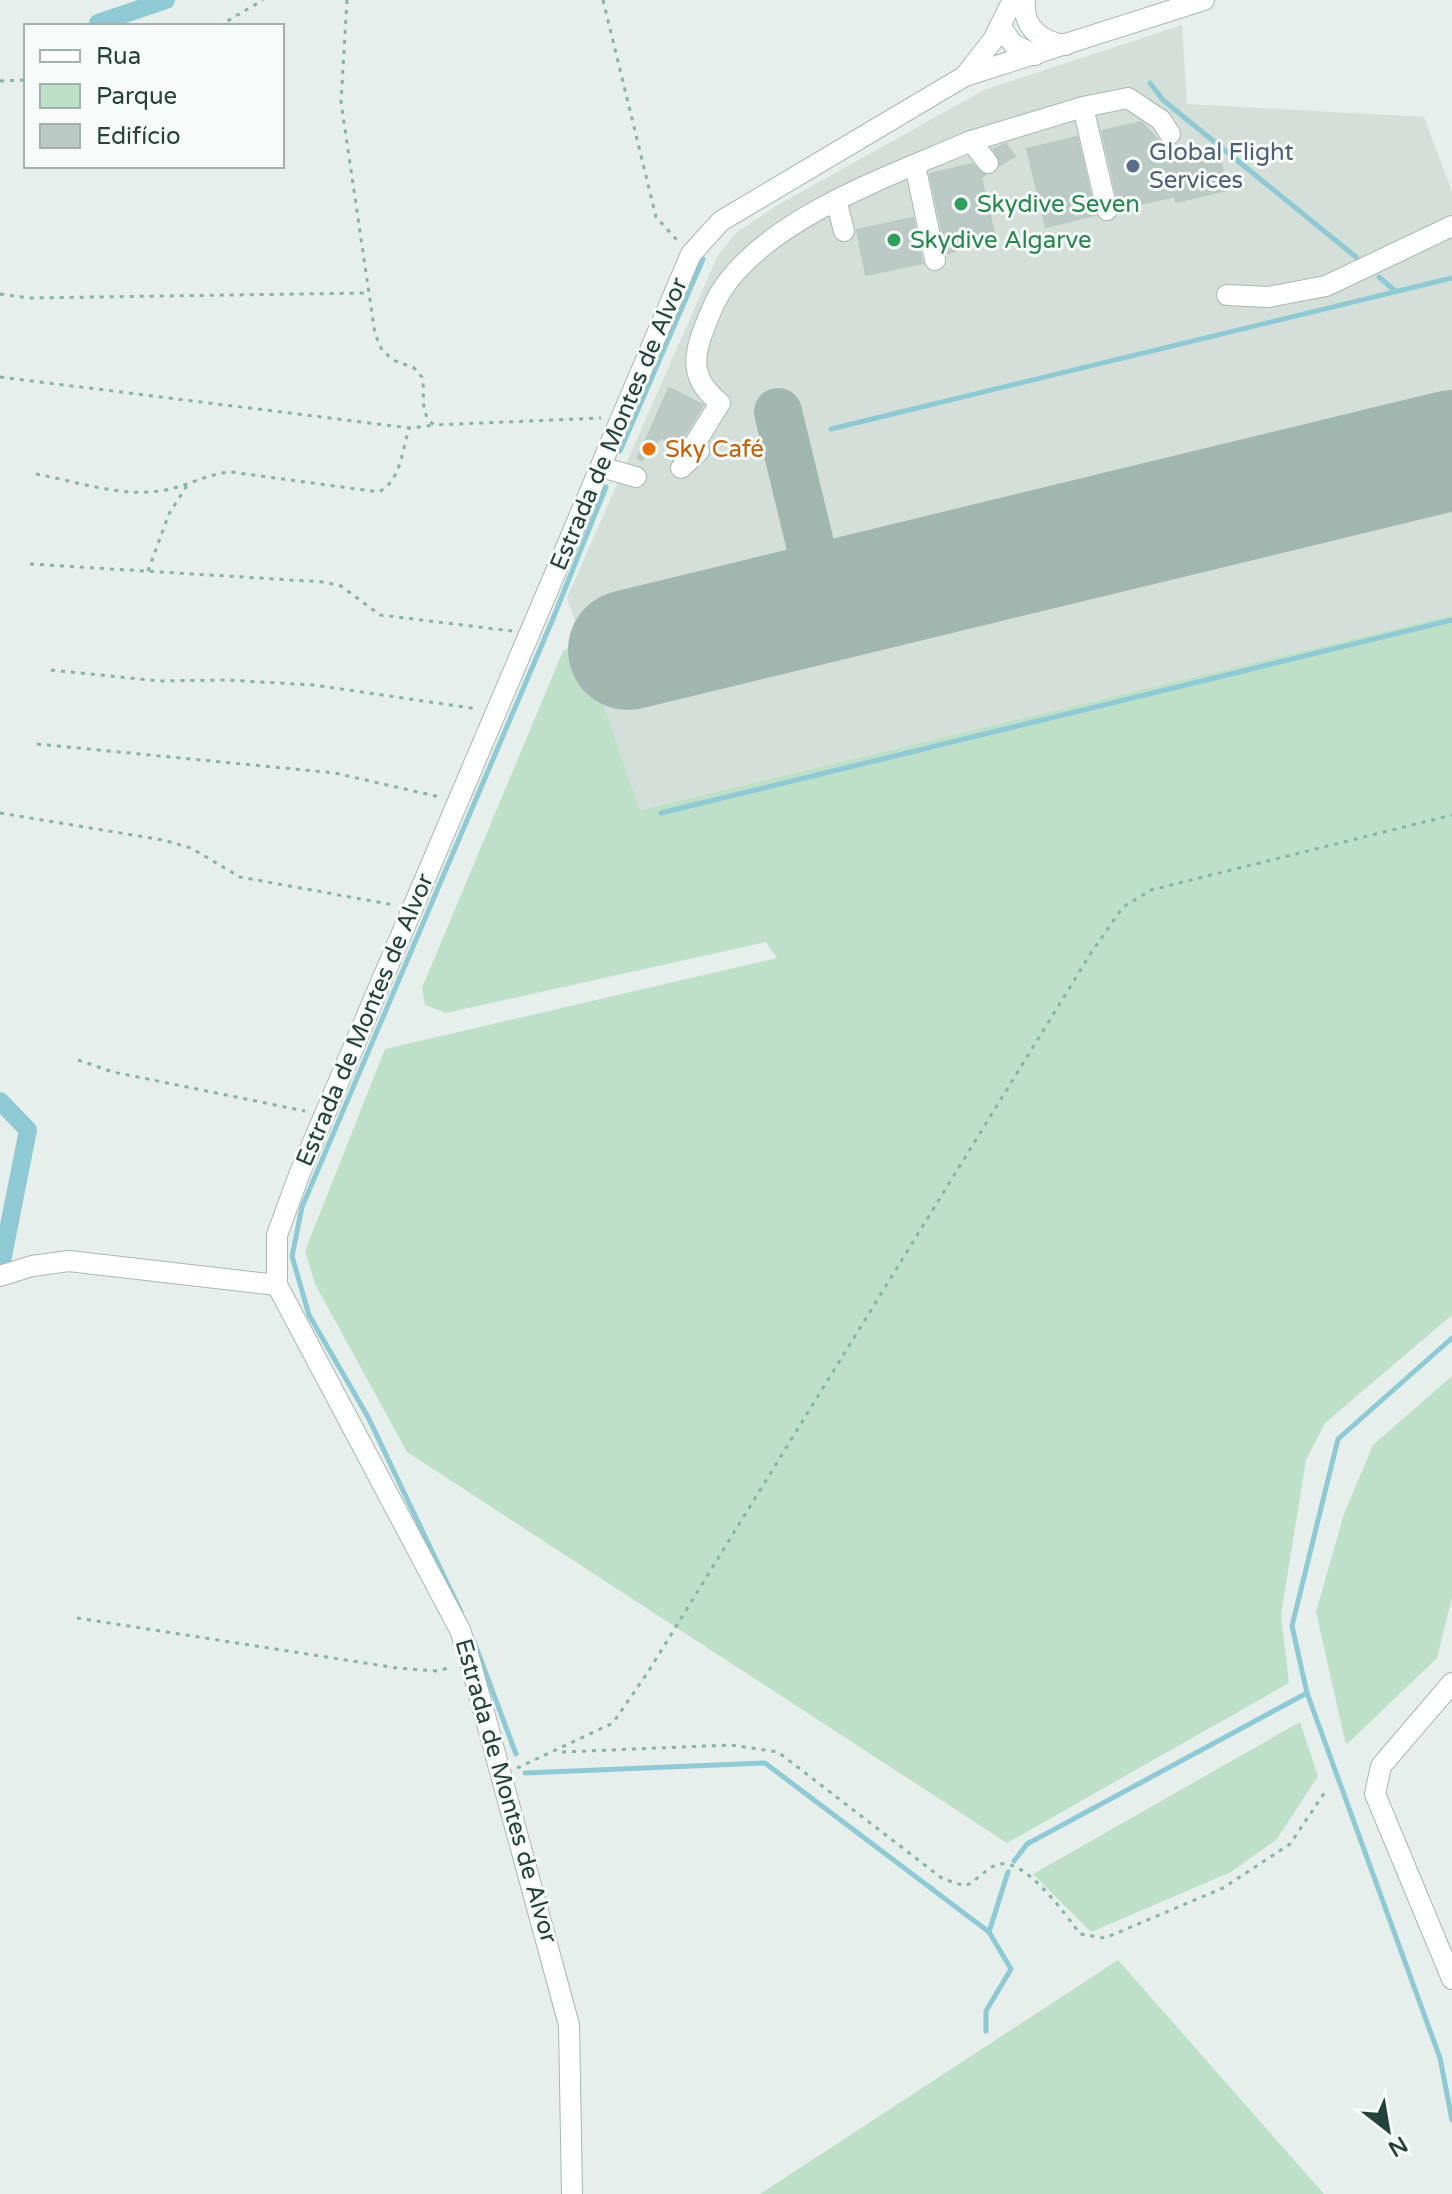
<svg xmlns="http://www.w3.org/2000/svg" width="1452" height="2194" viewBox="0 0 1452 2194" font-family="'Varela Round',sans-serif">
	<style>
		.built { fill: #d4dfda }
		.green { fill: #bfe0c8 }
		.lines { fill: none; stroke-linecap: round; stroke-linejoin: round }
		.stream { stroke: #8ec9d4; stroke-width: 5 }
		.canal { stroke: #8ec9d4; stroke-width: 18 }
		.taxiway { stroke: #a2b6b0; stroke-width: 48 }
		.runway { stroke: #a2b6b0; stroke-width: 120 }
		.building { fill: #bbcac4; stroke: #b8c9c2; stroke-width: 2 }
		.minor-casing { stroke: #a8b8b2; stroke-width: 22 }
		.path { stroke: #86b3a5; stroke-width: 3; stroke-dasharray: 4 6; stroke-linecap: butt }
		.minor { stroke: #fff; stroke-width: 20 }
		.service-dot { fill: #5c6f8a; stroke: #f7fbf9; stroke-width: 3 }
		.leisure-dot { fill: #2e9e5b; stroke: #f7fbf9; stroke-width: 3 }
		.food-dot { fill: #e8710a; stroke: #f7fbf9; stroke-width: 3 }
		.labels { text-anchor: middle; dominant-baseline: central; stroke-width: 6; stroke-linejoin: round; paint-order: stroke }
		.service-label { font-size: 24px; fill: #4e5e75; stroke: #f7fbf9; text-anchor: start }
		.leisure-label { font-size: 24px; fill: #27864d; stroke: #f7fbf9; text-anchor: start }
		.street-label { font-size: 24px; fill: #24423a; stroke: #f7fbf9 }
		.food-label { font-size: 24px; fill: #c56008; stroke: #f7fbf9; text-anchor: start }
	</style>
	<rect width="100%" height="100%" fill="#e6efeb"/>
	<polygon class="built" points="1182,25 1187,104 1424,117 1452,192 1452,615 640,810 567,598 718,255 736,233 776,206 984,90"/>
	<g class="green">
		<polygon points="1452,615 1452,1315 1325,1423 1306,1460 1281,1615 1289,1683 1007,1843 407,1452 315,1284 305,1251 385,1049 777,958 766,942 446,1013 425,1005 422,988 563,651 581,639 640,810"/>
		<polygon points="1452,1376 1452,1597 1437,1658 1346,1745 1316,1612 1344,1514 1373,1445"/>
		<polygon points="1300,1722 1318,1776 1277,1839 1231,1872 1091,1932 1033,1874"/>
		<polygon points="1118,1960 1324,2194 760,2194"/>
	</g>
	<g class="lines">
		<g class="stream">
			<polyline points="1150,83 1163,100 1356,257"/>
			<polyline points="1379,277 1395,291"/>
			<polyline points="831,429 1452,278"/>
			<polyline points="620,451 703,259"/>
			<polyline points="661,813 1452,620"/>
			<polyline points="1452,1338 1338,1439 1292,1626 1307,1693 1440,2058 1452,2120"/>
			<polyline points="461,1612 368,1417 309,1315 292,1256 302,1207 552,621 606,487"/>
			<polyline points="473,1639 516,1754"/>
			<polyline points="525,1773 765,1763 989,1932 1011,1969 986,2011 986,2031"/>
			<polyline points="1014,1861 1027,1844 1307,1693"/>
			<polyline points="989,1932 1008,1872"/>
		</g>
		<g class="canal">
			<polyline points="98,23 166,0"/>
			<polyline points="0,1101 28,1130 2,1261"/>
		</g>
		<polyline class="taxiway" points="778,412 819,581 828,593 845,597"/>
		<polyline class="runway" points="628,650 1452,450"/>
	</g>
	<g class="building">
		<polygon points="1141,122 1158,140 1164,163 1218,151 1227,190 1176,202 1175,196 1120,209 1102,131"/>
		<polygon points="1077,137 1095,215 1046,227 1027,149"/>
		<polygon points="1006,144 1015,156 1000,165 994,149"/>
		<polygon points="972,164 985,175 981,178 996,241 947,253 930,174"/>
		<polygon points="913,218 922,263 866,275 857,230"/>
		<polygon points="669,388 703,405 683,438 681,450 676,446 670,450 662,436 642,460 638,458"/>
	</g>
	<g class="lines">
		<defs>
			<g id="minor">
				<path d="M1025,0c-3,27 16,42 41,45"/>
				<polyline points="1000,26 1013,44 1035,55"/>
				<polyline points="965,76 1204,0"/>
				<polyline points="971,141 1083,107"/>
				<polyline points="915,165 935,260"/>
				<polyline points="836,200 844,231"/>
				<polyline points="1107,210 1083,107 1128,98 1161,120 1170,134"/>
				<polyline points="1227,295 1268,297 1326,286 1452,226"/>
				<polyline points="601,467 636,477"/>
				<path d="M681,468l18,-17 -5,-6 26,-42c-25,-20 -29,-39 -18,-69 6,-15 11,-31 20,-44 47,-73 173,-116 249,-149l17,22"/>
				<polyline points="0,1276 32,1266 69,1261 277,1285"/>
				<polyline points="1452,1683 1381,1766 1375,1794 1452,1979"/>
				<polyline points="572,2194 569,2025 470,1661 460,1630 277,1285 277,1235 299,1175 691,254 721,221 965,76 993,40 1013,0"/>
			</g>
		</defs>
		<use href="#minor" class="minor-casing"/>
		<g class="path">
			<path d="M347,0l-6,102 34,232 7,16 11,10 21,8 8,9c4,18 -4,35 12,48l167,-7"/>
			<polyline points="603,0 656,217 677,240"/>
			<polyline points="219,26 263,0"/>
			<polyline points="0,81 26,80"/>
			<polyline points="0,294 29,298 367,293"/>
			<polyline points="0,377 410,428 434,425"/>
			<path d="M36,474c39,7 84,23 123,17 26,-3 46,-17 72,-19l148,20c22,-12 23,-41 30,-64"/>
			<polyline points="30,564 324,582 341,586 380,615 512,631"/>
			<polyline points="148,571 169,514 188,484"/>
			<polyline points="51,670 160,681 225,680 314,685 478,709"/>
			<polyline points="37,744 335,773 440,797"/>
			<polyline points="0,813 163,840 191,848 240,877 394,905"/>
			<polyline points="78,1060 113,1072 305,1111"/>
			<polyline points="77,1618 397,1668 438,1671 451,1667"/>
			<path d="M562,1752l169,-7 47,7 165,127 22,7c12,-5 20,-17 31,-21 27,-11 70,50 84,69l25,4 118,-50 67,-44 37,-55"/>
			<polyline points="517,1768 613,1723 648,1672 1091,953 1123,907 1151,890 1452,815"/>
		</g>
		<use href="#minor" class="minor"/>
	</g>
	<circle class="service-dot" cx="1133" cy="166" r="8"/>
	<g class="leisure-dot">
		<circle cx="961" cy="204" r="8"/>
		<circle cx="894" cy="240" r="8"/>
	</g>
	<circle class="food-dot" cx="649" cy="449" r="8"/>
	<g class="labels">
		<g class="service-label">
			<text x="1149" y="152">Global Flight<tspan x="1149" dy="28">Services</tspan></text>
		</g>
		<g class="leisure-label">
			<text x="977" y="204">Skydive Seven</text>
			<text x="910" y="240">Skydive Algarve</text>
		</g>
		<g class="street-label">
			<text transform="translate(619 424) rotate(-67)">Estrada de Montes de Alvor</text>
			<text transform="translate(365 1020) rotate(-67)">Estrada de Montes de Alvor</text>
			<text transform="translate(506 1791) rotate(74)">Estrada de Montes de Alvor</text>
		</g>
		<g class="food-label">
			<text x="665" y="449">Sky Café</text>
		</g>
	</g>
	<rect x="24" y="24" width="260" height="144" fill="#f7fbf9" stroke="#a3b1ad" stroke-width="2"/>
	<rect x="40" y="50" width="40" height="12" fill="#ffffff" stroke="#a3b1ad" stroke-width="2"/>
	<text x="96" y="64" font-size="24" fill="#24423a">Rua</text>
	<rect x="40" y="84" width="40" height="24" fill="#bfe0c8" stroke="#a3b1ad" stroke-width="2"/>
	<text x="96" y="104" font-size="24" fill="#24423a">Parque</text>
	<rect x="40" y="124" width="40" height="24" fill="#bbcac4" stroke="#a3b1ad" stroke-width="2"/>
	<text x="96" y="144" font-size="24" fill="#24423a">Edifício</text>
	<g transform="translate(1388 2130) rotate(149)" stroke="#f7fbf9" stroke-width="6" paint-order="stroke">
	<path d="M0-6L14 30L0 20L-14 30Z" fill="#24423a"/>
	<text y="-12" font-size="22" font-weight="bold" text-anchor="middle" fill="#24423a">N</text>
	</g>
</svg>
